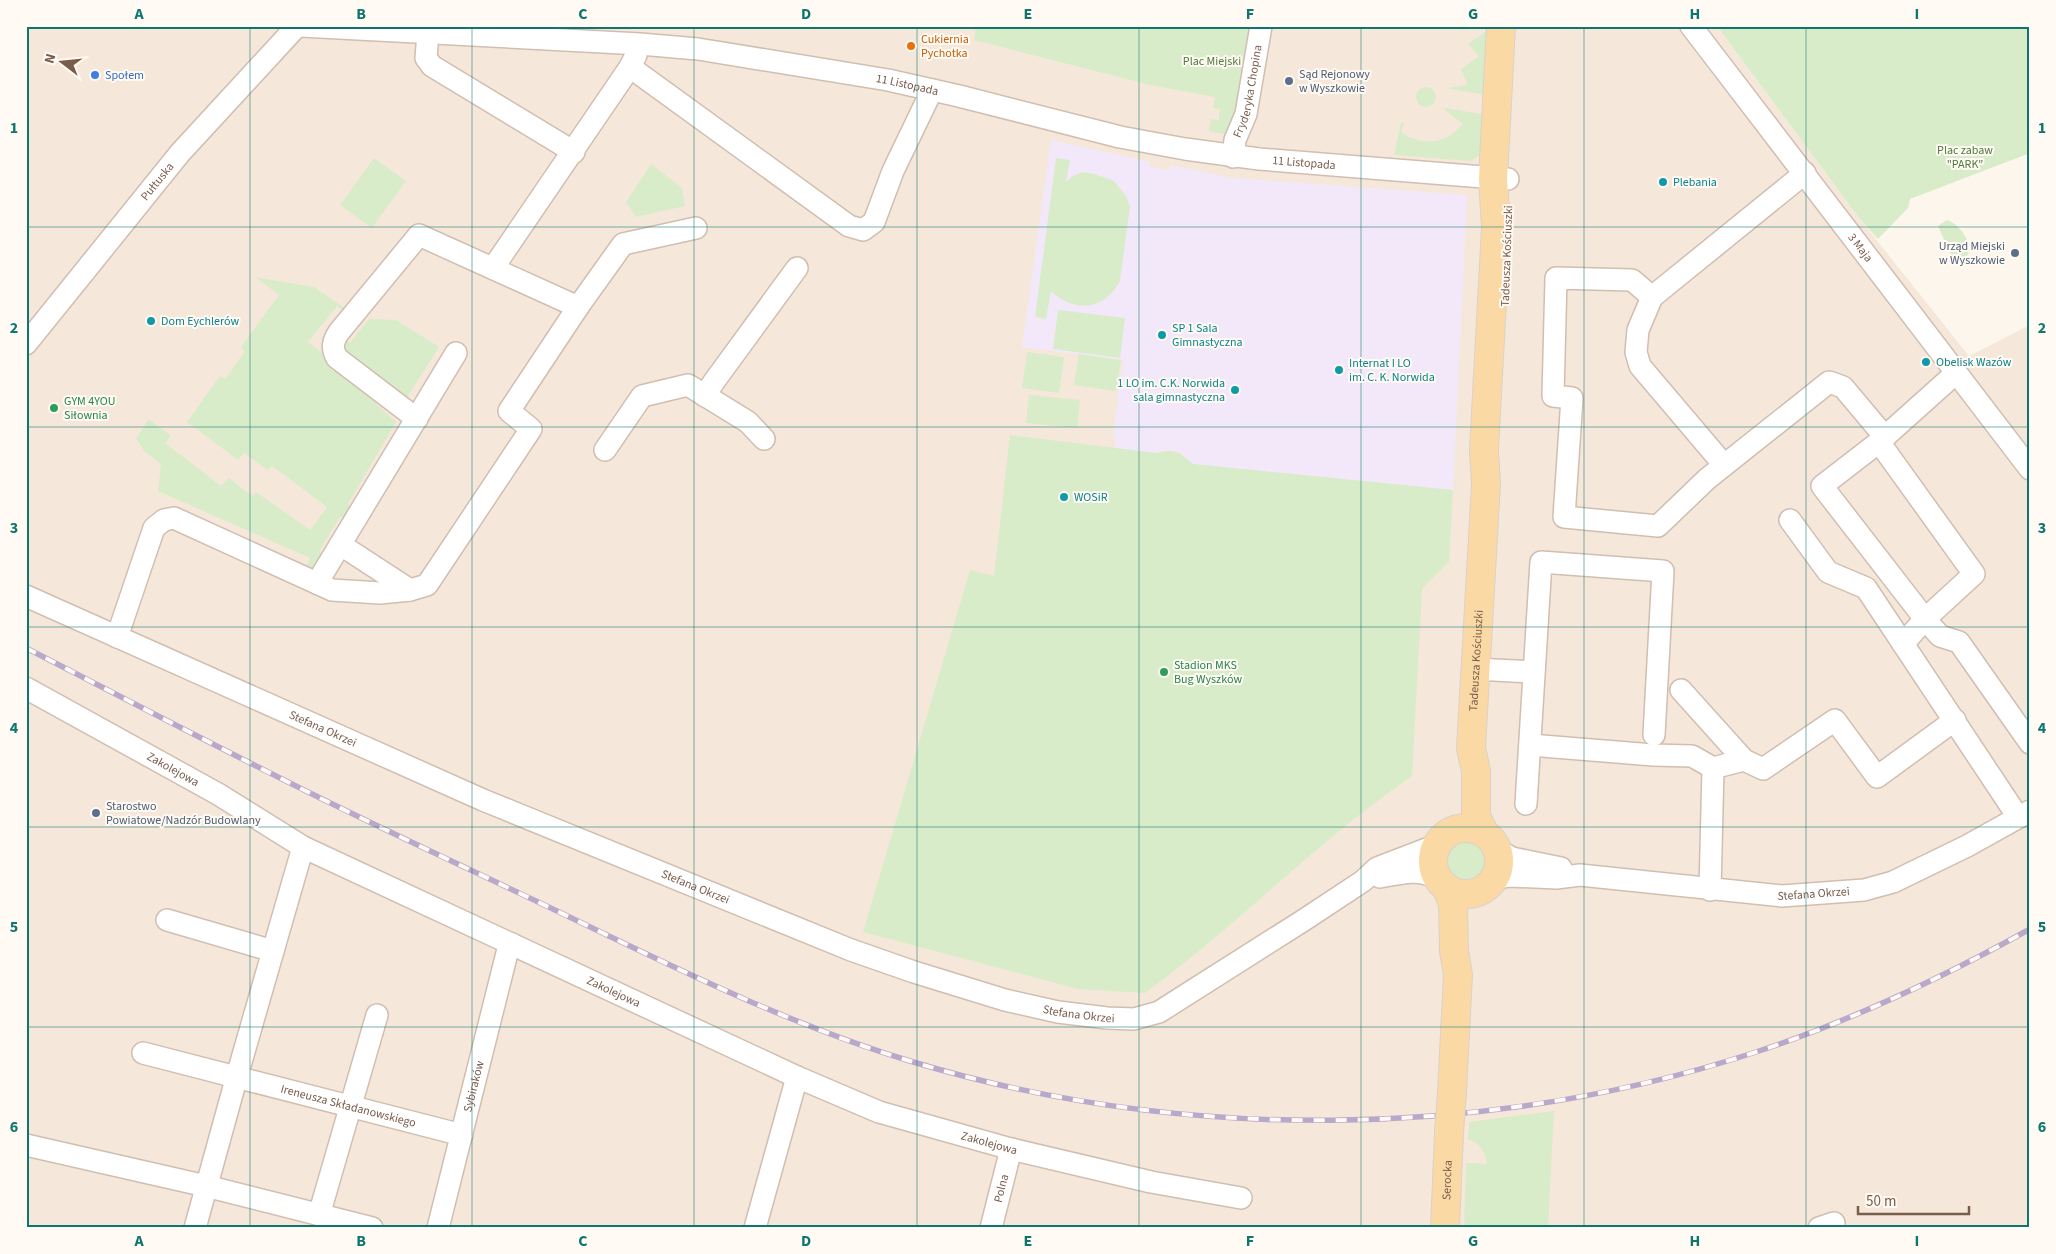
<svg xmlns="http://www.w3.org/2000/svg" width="2056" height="1254" viewBox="0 0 2056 1254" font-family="'Source Sans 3',sans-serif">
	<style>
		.residential { fill: #f5e8da }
		.education { fill: #f3e8fa }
		.green { fill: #d8ecc9 }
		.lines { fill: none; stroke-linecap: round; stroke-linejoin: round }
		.minor-casing { stroke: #d1beb0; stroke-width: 24 }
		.major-casing { stroke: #dad1cd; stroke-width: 30 }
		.minor { stroke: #fff; stroke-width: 21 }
		.major { stroke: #fbd9a5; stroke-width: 28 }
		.rail-casing { stroke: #b9a8c9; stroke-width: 5.5 }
		.rail { stroke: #fffaf3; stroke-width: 4; stroke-dasharray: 11; stroke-linecap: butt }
		.major-bridge-casing { stroke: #dad1cd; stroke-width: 30; stroke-linecap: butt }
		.major-bridge { stroke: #fbd9a5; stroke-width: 28 }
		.grid { fill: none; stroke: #0f766e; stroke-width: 1; stroke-opacity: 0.55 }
		.food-dot { fill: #e8710a; stroke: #fffaf3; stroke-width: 2 }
		.shop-dot { fill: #3f7fe0; stroke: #fffaf3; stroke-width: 2 }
		.service-dot { fill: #5c6f8a; stroke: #fffaf3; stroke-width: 2 }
		.culture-dot { fill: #0f9aa8; stroke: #fffaf3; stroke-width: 2 }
		.leisure-dot { fill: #2e9e5b; stroke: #fffaf3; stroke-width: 2 }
		.labels { text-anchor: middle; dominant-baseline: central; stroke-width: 4; stroke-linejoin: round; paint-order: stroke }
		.food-label { font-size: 12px; fill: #c56008; stroke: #fffaf3; text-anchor: start }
		.park-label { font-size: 12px; fill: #537a41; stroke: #fffaf3 }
		.service-label { font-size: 12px; fill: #4e5e75; stroke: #fffaf3; text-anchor: start }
		.shop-label { font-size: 12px; fill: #366cbe; stroke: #fffaf3; text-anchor: start }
		.street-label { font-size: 12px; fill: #7a5c4d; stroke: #fffaf3 }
		.culture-label { font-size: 12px; fill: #0d838f; stroke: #fffaf3; text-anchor: start }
		.leisure-label { font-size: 12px; fill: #27864d; stroke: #fffaf3; text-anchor: start }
		.neatline { fill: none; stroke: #0f766e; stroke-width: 2 }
		.grid-label { font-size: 16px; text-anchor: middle; font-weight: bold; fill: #0f766e }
	</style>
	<rect width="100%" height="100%" fill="#fdf6ec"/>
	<polygon class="residential" points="26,26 1717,26 1859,218 1969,356 2030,325 2030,1228 26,1228"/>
	<polygon class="education" points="1051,140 1150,162 1150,167 1169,170 1170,165 1233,178 1467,195 1453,490 1192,464 1180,452 1164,451 1157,453 1115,449 1116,440 1113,437 1123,360 1022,347"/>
	<g class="green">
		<polygon points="976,26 1253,26 1232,136 1209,131 1211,119 1219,120 1220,109 1213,108 1215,97 1150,85 974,40"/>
		<polygon points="1717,26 2030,26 2030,153 1910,199 1908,208 1878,239 1859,218"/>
		<polygon points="1491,28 1487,95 1446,88 1468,85 1461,69 1479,56 1468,44"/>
		<circle cx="1426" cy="97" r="10"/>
		<path d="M1445,108l42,7 -4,39 -13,7 -76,-6 7,-32h3l-3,9c22,15 45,12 62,-8l-19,-15z"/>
		<polygon points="374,158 406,181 372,228 340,205"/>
		<path d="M1056,158l14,2 -4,22 7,-6 9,-4 13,2 19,7 12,15 4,10 -10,75c-16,30 -46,32 -69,10l-5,28 -11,-2z"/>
		<polygon points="651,164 682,188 685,206 636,217 626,202"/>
		<path d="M1947,220c12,4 25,21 21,35l-8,4 -8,-2 -14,-31z"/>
		<path d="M255,277l59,10 35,24 -3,2 -9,-7 -29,36 72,56 -4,6 20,18 -48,82 10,6 -7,9 -11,-2 -21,34 9,4c-7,9 -12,15 -24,16l6,-13 -152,-67 3,-27 -17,-13 -8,-13 13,-19 22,17 -6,7 56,43 8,-8 23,18 4,-4 54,38 17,-23 -55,-41 -4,4 -24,-17 -6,7 -51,-38 33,-46 5,3 20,-28 -4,-4 38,-52z"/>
		<polygon points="1058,310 1125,318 1120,358 1053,349"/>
		<polygon points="369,319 396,320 439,347 403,404 337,346 342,337 350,343"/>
		<polygon points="1027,352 1064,357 1059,393 1022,388"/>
		<polygon points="1079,354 1121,360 1116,391 1074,385"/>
		<polygon points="1029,395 1080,400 1077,428 1026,423"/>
		<path d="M1010,435l146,18c19,-5 23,-1 37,11l260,26 -4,72 -27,27 -10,187c-95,65 -174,149 -267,217l-67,-4 -215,-57 107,-362 24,6z"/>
		<circle cx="1467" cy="861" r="23"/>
		<path d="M1554,1111l-6,117h-84l2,-65 21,1c-2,-12 -7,-22 -19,-24l1,-18z"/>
	</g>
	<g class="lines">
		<defs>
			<g id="minor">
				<path id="s1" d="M301,26l339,18 58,5 190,31 71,16 161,41 65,12 74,10 249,20"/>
				<path id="s2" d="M1691,26l339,443"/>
				<polyline points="428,33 426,58 432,66 574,152"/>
				<polyline points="630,67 849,226 863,230 874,222 893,171 932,90"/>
				<path id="s3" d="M1233,157l2,-17 11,-26 15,-88"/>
				<polyline points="493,268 630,67 636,55"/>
				<polyline points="1652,297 1632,280 1556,278 1553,396 1572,398 1564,517 1658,526 1707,479 1829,382 1843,387 1885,437"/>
				<polyline points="578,307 623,244 696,228"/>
				<path id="s4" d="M26,344l154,-191 117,-127"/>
				<polyline points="1956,373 1879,442 1822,486 1925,619 1940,636 1959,642 2030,743"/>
				<polyline points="705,396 713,383 797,268"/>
				<polyline points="1879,442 1974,574 1925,619 1903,644"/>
				<polyline points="605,450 642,396 688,385 748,422 764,439"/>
				<polyline points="1724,465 1640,366 1636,352 1638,330 1652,297 1805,173"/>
				<polyline points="1790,520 1828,572 1866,588 2018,817"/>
				<polyline points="341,545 410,590"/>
				<polyline points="317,583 456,353"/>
				<path id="s5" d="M26,596l457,204 368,150 63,22 91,28 53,12 49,6 27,1 25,-7 145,-92 59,-39 14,-13 60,-23"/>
				<path d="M117,637l37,-109 10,-8 10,-2 158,72 48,3 30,-3 17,-5 104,-156 -22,-18 69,-104 -159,-72 -80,97c-6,9 -8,16 -2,26l80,61"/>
				<polyline points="1475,669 1533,672"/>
				<path id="s6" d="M26,688l192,106 85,53 494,230 82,35 132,37 140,33 90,16"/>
				<polyline points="1681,690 1744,760 1763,769 1835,720 1877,777 1955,720"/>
				<polyline points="1530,745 1653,755 1692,756 1713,768 1744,760"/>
				<polyline points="1526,804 1541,562 1663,571 1654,735"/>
				<polyline points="1498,850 1512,858 1561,868"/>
				<path d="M1380,877c21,-4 38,-9 58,1"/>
				<path id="s7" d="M1491,884l11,-7 8,-1 46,2 24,-3 202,21 82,-6 29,-8 74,-36 63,-35"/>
				<polyline points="1710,890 1713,768"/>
				<polyline points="167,920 273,951"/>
				<path id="s8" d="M143,1053l319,82"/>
				<polyline points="26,1145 206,1186 372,1228"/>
				<polyline points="319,1215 377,1015"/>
				<polyline points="195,1228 237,1076 303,847"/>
				<path id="s9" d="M438,1228l69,-275 5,-9"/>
				<polyline points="755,1228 797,1077"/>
				<path id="s10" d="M991,1228l20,-79"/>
				<polyline points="1819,1228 1834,1223"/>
			</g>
			<g id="major">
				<circle cx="1466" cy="861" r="33"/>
				<path id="s11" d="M1484,833l-8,-17v-45l-5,-23 15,-264 -2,-34 12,-223 -3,-48 8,-153"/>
				<polyline points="1447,888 1453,904 1454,951 1458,975 1452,1092"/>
				<path id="s12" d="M1445,1228l4,-95"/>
			</g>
		</defs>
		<use href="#minor" class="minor-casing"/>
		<use href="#major" class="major-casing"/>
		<use href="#minor" class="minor"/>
		<use href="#major" class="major"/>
		<defs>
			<path id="rail" d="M26,648c86,44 172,89 258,132 83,42 168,81 252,121 122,58 244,121 374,160 270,82 578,79 846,-9 95,-31 186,-74 274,-123"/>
		</defs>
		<use href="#rail" class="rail-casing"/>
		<use href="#rail" class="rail"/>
		<defs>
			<polyline id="major-bridge" points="1449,1133 1452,1092"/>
		</defs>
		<use href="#major-bridge" class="major-bridge-casing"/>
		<use href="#major-bridge" class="major-bridge"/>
	</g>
	<path class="grid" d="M250,26v1202M472,26v1202M694,26v1202M917,26v1202M1139,26v1202M1361,26v1202M1584,26v1202M1806,26v1202M26,227h2004M26,427h2004M26,627h2004M26,827h2004M26,1027h2004"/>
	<circle class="food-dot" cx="911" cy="46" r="5"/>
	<circle class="shop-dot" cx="95" cy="75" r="5"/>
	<g class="service-dot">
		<circle cx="1289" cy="81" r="5"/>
		<circle cx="2015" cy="253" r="5"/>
		<circle cx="96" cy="813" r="5"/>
	</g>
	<g class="culture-dot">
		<circle cx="1663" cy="182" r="5"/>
		<circle cx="151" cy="321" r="5"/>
		<circle cx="1162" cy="335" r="5"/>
		<circle cx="1926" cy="362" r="5"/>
		<circle cx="1339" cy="370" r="5"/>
		<circle cx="1235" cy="390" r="5"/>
		<circle cx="1064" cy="497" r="5"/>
	</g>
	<g class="leisure-dot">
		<circle cx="54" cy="408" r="5"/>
		<circle cx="1164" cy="672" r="5"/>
	</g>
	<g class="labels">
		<g class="food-label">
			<text x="921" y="39">Cukiernia<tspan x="921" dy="14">Pychotka</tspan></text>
		</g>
		<g class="park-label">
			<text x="1212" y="61">Plac Miejski</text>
			<text x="1965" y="150">Plac zabaw<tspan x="1965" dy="14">"PARK"</tspan></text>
		</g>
		<g class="service-label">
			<text x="1299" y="74">Sąd Rejonowy<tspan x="1299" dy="14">w Wyszkowie</tspan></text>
			<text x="2005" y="246" text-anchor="end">Urząd Miejski<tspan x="2005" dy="14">w Wyszkowie</tspan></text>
			<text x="106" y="806">Starostwo<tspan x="106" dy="14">Powiatowe/Nadzór Budowlany</tspan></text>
		</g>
		<g class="shop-label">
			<text x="105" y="75">Społem</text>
		</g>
		<g class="street-label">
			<text stroke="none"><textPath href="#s1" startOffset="610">11 Listopada</textPath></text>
			<text stroke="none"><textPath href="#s3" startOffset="68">Fryderyka Chopina</textPath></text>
			<text stroke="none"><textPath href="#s1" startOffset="1015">11 Listopada</textPath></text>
			<text stroke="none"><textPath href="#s4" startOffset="209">Pułtuska</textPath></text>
			<text stroke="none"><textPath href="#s2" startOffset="279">3 Maja</textPath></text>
			<text transform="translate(1507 256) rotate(-88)">Tadeusza Kościuszki</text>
			<text stroke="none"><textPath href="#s11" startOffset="175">Tadeusza Kościuszki</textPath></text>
			<text stroke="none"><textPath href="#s5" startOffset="325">Stefana Okrzei</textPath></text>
			<text stroke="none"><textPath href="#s6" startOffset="168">Zakolejowa</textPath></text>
			<text stroke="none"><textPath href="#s5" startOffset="730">Stefana Okrzei</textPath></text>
			<text stroke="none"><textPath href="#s7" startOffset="326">Stefana Okrzei</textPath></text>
			<text stroke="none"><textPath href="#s6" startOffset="662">Zakolejowa</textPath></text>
			<text stroke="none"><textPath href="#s5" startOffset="1135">Stefana Okrzei</textPath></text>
			<text stroke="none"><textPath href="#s9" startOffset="146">Sybiraków</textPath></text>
			<text stroke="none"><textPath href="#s8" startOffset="212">Ireneusza Składanowskiego</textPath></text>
			<text stroke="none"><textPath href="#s6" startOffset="1068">Zakolejowa</textPath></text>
			<text stroke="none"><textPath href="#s12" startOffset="48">Serocka</textPath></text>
			<text stroke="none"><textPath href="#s10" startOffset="41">Polna</textPath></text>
		</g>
		<g class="culture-label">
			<text x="1673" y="182">Plebania</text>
			<text x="161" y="321">Dom Eychlerów</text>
			<text x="1172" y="328">SP 1 Sala<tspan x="1172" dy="14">Gimnastyczna</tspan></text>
			<text x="1936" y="362">Obelisk Wazów</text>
			<text x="1349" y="363">Internat I LO<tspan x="1349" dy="14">im. C. K. Norwida</tspan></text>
			<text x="1225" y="383" text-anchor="end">1 LO im. C.K. Norwida<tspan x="1225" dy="14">sala gimnastyczna</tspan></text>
			<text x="1074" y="497">WOSiR</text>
		</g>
		<g class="leisure-label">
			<text x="64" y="401">GYM 4YOU<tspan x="64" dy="14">Siłownia</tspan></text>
			<text x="1174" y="665">Stadion MKS<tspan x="1174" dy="14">Bug Wyszków</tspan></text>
		</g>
	</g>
	<rect width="2056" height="1254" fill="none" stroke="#fffaf3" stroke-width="55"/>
	<g transform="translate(62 62) rotate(286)" stroke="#fffaf3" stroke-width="4" paint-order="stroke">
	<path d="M0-4L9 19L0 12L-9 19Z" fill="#7a5c4d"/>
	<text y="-8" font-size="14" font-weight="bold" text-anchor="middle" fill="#7a5c4d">N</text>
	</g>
	<path d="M1858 1206v8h111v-8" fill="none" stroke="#7a5c4d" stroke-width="2.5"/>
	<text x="1866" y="1206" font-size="15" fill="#7a5c4d" stroke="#fffaf3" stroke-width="4" paint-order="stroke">50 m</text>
	<rect x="28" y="28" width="2000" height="1198" class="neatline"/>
	<g class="grid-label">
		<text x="139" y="19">A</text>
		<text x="361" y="19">B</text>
		<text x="583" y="19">C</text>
		<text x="806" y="19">D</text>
		<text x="1028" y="19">E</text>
		<text x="1250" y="19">F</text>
		<text x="1473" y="19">G</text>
		<text x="1695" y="19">H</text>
		<text x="1917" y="19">I</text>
		<text x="14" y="133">1</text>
		<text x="2042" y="133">1</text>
		<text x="14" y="333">2</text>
		<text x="2042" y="333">2</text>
		<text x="14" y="533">3</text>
		<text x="2042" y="533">3</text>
		<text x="14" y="733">4</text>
		<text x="2042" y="733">4</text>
		<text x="14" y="932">5</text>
		<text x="2042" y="932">5</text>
		<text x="14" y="1132">6</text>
		<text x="2042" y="1132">6</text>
		<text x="139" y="1246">A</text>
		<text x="361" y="1246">B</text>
		<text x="583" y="1246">C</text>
		<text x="806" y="1246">D</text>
		<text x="1028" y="1246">E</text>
		<text x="1250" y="1246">F</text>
		<text x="1473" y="1246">G</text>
		<text x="1695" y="1246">H</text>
		<text x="1917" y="1246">I</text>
	</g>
</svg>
